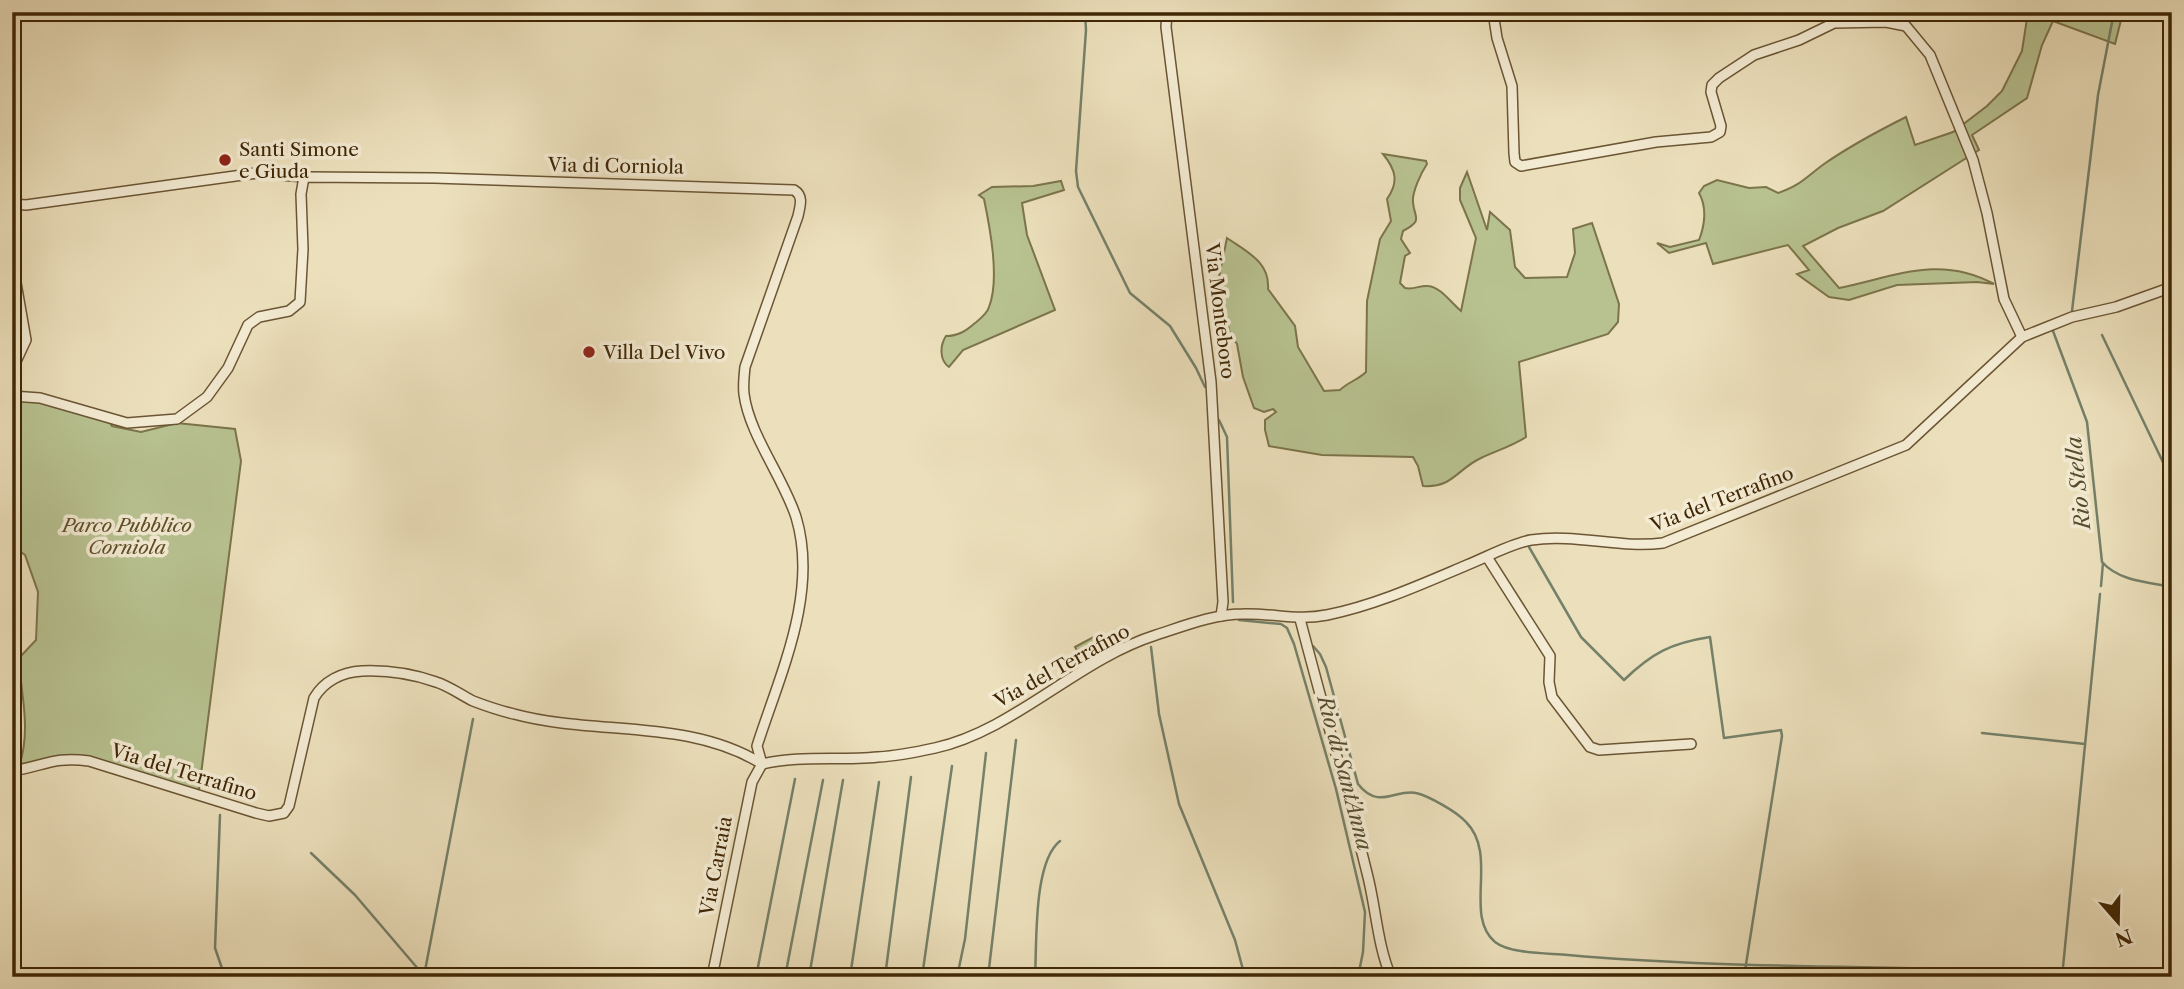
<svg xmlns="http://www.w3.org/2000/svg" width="2184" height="989" viewBox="0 0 2184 989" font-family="'Libre Caslon Text',serif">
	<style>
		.green { fill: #b8c291; stroke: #7c744b; stroke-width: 2 }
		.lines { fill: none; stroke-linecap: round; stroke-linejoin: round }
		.stream { stroke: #75816a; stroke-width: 2.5 }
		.minor-casing { stroke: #6b5533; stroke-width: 12 }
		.minor { stroke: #f3ebd3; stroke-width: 9 }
		.poi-dot { fill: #8f2418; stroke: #f3ebd3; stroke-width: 2.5 }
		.labels { text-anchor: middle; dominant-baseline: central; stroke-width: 7; stroke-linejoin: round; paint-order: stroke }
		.poi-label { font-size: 19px; fill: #402705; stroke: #f3ebd3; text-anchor: start }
		.street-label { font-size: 19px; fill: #402705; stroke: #f3ebd3 }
		.park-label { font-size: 19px; font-style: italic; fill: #5e4e28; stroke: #f3ebd3 }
		.water-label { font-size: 21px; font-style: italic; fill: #564c2f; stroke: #f3ebd3 }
	</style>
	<rect width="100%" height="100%" fill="#ece0bc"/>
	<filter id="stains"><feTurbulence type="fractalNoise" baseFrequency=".00286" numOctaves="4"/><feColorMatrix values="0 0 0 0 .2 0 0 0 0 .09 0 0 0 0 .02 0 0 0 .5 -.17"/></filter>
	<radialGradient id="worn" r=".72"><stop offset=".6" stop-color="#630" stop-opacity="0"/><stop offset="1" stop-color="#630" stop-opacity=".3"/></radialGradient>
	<g class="green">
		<path d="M2028,12h95l-8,32 -62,-23 -11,24 -15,53 -55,37 7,15 -96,61 -45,17 -35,18 36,42c55,-11 100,-34 155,-4l-17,-2 -80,3 -48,15 -20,-3 -32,-23 12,-4 -21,-25 -75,19 -7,-21 -37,10 -12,-10 13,4 29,-7c6,-15 8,-33 0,-47l5,-7 13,-6 32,8 17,-1 12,6c23,-8 27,-15 46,-29 26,-18 54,-33 82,-47l9,28 38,-13 34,-26 15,-15 20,-40z"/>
		<path d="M1383,154l43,7 1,3c-6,9 -15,28 -14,38 1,16 11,18 -10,29l-2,8 9,14 -5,3 -5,27 5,5c9,2 15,-3 23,-2 13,1 23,17 33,25l15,-73 -16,-38v-12l7,-16 20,58 3,-18 20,18 5,37 10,11 42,-1 8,-24 -2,-24 19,-6 27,81 -1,18 -10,12 -89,28 7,75c-14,9 -30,14 -45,21 -24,11 -28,30 -58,28l-5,-20 -5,-9 -91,-2 -53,-9 -4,-16v-10l11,-8 -3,-3 -9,3 -10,-4 -11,-31 -6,-33 -7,-10 -12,-52 9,-44c20,14 43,24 41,51l27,37 3,21 26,44 16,-1c8,-8 18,-10 26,-18l1,-71 13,-62 11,-18 -4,-22c12,-17 9,-29 -4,-45z"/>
		<path d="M1061,181l3,9 -42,13 5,32 28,75 -92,40 -14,17c-10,-7 -9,-22 -3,-31 12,0 20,-5 29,-13 5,-4 12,-9 14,-16 11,-28 1,-79 -5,-108l-5,-4 13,-8 41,-1z"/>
		<path d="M12,397l28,1 67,20 5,8 29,6 36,-9 58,6 6,32 -42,329 -128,-32 -54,13c15,-34 5,-76 1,-112l18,-19 2,-48 -13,-37 -13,-9z"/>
		<polygon points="1101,633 1110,648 1084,663 1075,647"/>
	</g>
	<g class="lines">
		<g class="stream">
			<polyline points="1085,12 1086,30 1076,171 1078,187 1130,293 1170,326 1196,368 1205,387"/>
			<polyline points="2072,311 2098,95 2114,12"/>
			<path d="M2053,331l34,91 15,140c17,19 45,20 70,25"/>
			<polyline points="2102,335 2172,481"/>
			<polyline points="1219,420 1227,437 1233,602"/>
			<path d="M1529,547l52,90 43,43c28,-27 47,-37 86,-43l14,101 57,-8 1,6 -38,241"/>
			<polyline points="2101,586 2103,563"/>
			<polyline points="1239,620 1281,624 1287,628 1294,644 1336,789 1365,912 1363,952 1358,977"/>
			<path d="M1313,646l7,8 6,13 32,117c21,27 39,4 58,9 13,3 41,19 50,29 33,33 -3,93 29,120 15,12 54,11 73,13 125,11 251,11 376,14l34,8"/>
			<polyline points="1151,647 1159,714 1179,804 1235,940 1245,977"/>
			<polyline points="1982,733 2085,744"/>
			<polyline points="220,815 215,948 225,977"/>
			<polyline points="311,853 355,895 425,977"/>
			<polyline points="424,976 473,719"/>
			<polyline points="756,977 795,779"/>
			<polyline points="785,977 823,780"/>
			<polyline points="809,977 843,780"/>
			<polyline points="850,977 879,782"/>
			<polyline points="885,977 911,777"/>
			<polyline points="922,977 952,766"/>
			<polyline points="957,977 965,939 986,753"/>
			<polyline points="988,977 1016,740"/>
			<path d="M1035,977c2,-34 -2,-115 25,-136"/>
			<polyline points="2062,977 2100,594"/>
		</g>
		<defs>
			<g id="minor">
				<polyline points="1167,12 1166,27 1211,382 1223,602 1221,616"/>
				<polyline points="1493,12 1497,38 1512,86 1514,153 1515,162 1521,166 1656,142 1711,137 1720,132 1721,126 1711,92 1712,85 1719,78 1754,55 1799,40 1834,23 1886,22 1906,26 1930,55 1973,160 1987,213 2004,299 2022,337"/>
				<polyline points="12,36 16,84 12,117"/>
				<polyline points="12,204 26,205 257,173 304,177"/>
				<polyline points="12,260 26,340 12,370"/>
				<path d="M12,396l28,2 87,25 50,-4 30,-22 21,-29 20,-43 11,-8 30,-6 11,-9 3,-53 -2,-55 3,-17 130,1 360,12c10,6 6,16 4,26l-53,151c-1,9 -2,19 -1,27 5,40 39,83 52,123 23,76 -16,157 -39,229l5,18"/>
				<polyline points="1487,557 1550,656 1549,682 1552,697 1590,747 1599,750 1691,744"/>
				<path d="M1300,619c22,84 46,169 67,254 9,34 10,71 24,104"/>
				<path d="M12,771c32,-5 42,-15 77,-10l167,52 13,3 15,-3 5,-7 25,-108c10,-17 28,-26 48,-27 24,-1 51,3 74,11 13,4 25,13 37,19 13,5 28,10 41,13 81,22 174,4 248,50 38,-9 76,-3 116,-7 18,-1 39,-5 57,-9 80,-18 142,-88 221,-113 28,-9 58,-21 87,-21 31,-1 53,7 84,1 49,-10 95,-31 140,-50 20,-8 43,-21 64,-25 45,-7 89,9 132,3l243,-98 116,-108 50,-20 44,-10 56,-20"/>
				<polyline points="712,977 752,782 762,764"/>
			</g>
		</defs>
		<use href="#minor" class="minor-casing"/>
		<use href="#minor" class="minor"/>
	</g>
	<g class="poi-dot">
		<circle cx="225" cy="160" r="7"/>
		<circle cx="589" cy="352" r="7"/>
	</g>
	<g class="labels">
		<g class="poi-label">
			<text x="239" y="149">Santi Simone<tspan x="239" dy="22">e Giuda</tspan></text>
			<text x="603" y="352">Villa Del Vivo</text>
		</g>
		<g class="street-label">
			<text transform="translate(616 166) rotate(1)">Via di Corniola</text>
			<text transform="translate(1220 311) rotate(83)">Via Monteboro</text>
			<text transform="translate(1722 499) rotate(-21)">Via del Terrafino</text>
			<text transform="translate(1062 666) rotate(-29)">Via del Terrafino</text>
			<text transform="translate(184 772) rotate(17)">Via del Terrafino</text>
			<text transform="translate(716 866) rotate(-79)">Via Carraia</text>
		</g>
		<g class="park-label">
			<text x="127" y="525">Parco Pubblico<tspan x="127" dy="22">Corniola</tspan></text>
		</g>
		<g class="water-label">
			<text transform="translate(2078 483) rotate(-96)">Rio Stella</text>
			<text transform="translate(1345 773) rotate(75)">Rio di Sant'Anna</text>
		</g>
	</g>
	<rect width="2184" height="989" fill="none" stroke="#ece0bc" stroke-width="42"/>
	<rect x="14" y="14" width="2156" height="961" fill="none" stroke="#402705" stroke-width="3.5"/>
	<rect x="21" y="21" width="2142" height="947" fill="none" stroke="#402705" stroke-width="2"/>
	<g transform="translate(2118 922) rotate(160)" stroke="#f3ebd3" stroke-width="5" paint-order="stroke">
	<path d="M0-5L12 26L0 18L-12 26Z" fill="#402705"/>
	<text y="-10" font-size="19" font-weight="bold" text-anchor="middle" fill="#402705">N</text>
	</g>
	<rect width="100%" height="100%" filter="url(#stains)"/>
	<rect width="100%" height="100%" fill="url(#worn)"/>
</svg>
